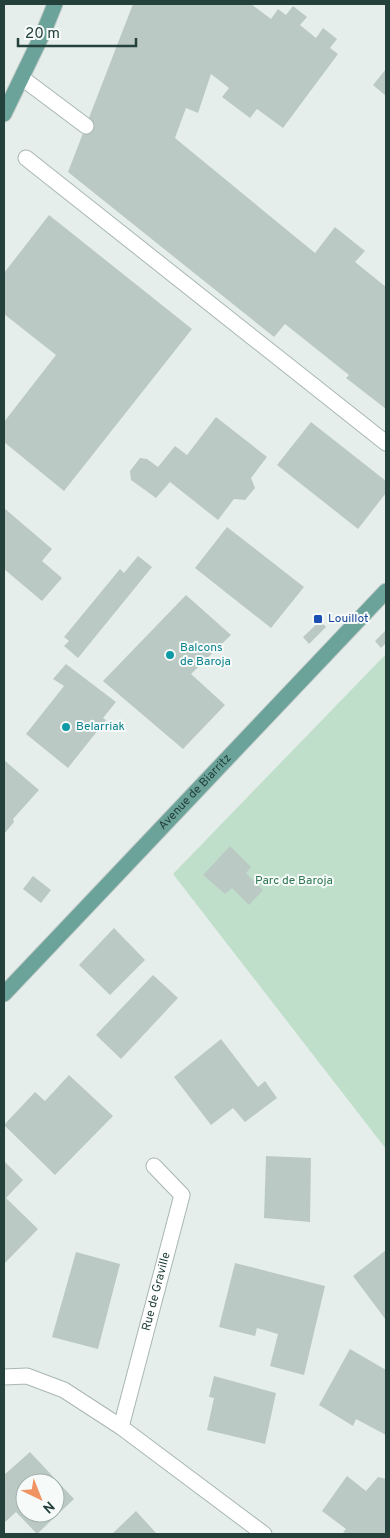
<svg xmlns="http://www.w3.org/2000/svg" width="390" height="1538" viewBox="0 0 390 1538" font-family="Overpass,sans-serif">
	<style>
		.green { fill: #bfdfcb }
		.building { fill: #bbc9c5; fill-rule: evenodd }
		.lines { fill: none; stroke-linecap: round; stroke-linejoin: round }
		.minor-casing { stroke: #a8b7b3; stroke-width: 17 }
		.major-casing { stroke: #c2cac8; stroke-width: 17 }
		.minor { stroke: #fff; stroke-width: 15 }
		.major { stroke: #6ba39a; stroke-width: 15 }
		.transit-dot { fill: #1a4fb4; stroke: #f6fbf9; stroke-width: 2 }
		.culture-dot { fill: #0f9aa8; stroke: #f6fbf9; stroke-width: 2 }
		.labels { text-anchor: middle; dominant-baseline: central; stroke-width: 4; stroke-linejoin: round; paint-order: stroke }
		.transit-label { font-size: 12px; fill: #164399; stroke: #f6fbf9; text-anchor: start }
		.culture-label { font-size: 12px; fill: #0d838f; stroke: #f6fbf9; text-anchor: start }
		.street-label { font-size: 12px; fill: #24413c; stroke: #f6fbf9 }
		.park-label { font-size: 12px; fill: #2f7752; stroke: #f6fbf9 }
	</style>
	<rect width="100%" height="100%" fill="#e6eeeb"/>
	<polygon class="green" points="386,654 386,1149 173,874"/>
	<g class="building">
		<polygon points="133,4 251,4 271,19 278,9 286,15 293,6 307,17 300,25 316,38 323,28 337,39 330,48 338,54 283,128 257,109 250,118 222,97 229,88 211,74 198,113 186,108 175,138 315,253 335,227 365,251 355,262 386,287 386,409 346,378 349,375 285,324 274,337 68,172"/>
		<polygon points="386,69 386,96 373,85"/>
		<polygon points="49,215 192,329 64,491 4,442 4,422 56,355 4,314 4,273"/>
		<polygon points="216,417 267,457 251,478 255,488 245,500 234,499 218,520 170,482 156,498 131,480 130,471 140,458 147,459 158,467 175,446 187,455"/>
		<polygon points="311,422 386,481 386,493 358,529 277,465"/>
		<polygon points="4,508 52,549 42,561 62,578 42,601 4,569"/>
		<polygon points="227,527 304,587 271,628 195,568"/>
		<polygon points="138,556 152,567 78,658 64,646 69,641 64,637 120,569 124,573"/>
		<polygon points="186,595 231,635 191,674 225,705 183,749 103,681"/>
		<polygon points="320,621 326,627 309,644 303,637"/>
		<polygon points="386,630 386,643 381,648 375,641"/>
		<polygon points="66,664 116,702 103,718 106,720 68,768 26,734 64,686 53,679"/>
		<polygon points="4,760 39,790 13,819 14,822 4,834"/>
		<polygon points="230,846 251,867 246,873 263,890 249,905 232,888 225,894 203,875"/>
		<polygon points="33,876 51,890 41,903 23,889"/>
		<polygon points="114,928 145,960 110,995 79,965"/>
		<polygon points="153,975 178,998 121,1059 96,1035"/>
		<polygon points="221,1039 258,1087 265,1081 277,1098 245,1122 233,1108 211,1125 174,1077"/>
		<polygon points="69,1075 113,1116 55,1175 4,1125 35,1092 45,1101"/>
		<polygon points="266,1156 311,1158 310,1222 264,1218"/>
		<polygon points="4,1161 23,1180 6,1198 38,1229 4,1264"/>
		<polygon points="386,1250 386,1320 353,1276"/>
		<polygon points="76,1252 120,1264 98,1349 52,1337"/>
		<polygon points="235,1263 325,1286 304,1375 270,1366 278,1334 257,1328 255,1336 219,1327"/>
		<polygon points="350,1349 386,1370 386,1435 356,1419 353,1426 319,1405"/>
		<polygon points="214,1376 276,1393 265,1444 207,1430 214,1398 209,1397"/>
		<path d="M30,1452l44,47 -37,35 -21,-22 -12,11v-48zM25,1483h30v30h-30z"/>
		<polygon points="347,1476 366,1491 378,1477 386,1479 386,1534 347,1534 343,1532 346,1529 322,1511"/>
		<polygon points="136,1511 157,1534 112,1534"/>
	</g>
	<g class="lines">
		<defs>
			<g id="minor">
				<polyline points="22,78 86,126"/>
				<polyline points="26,158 386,443"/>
				<polyline points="4,1377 27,1376 64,1390 121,1427 264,1534"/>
				<path id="s1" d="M121,1427l61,-232 -28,-29"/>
			</g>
			<g id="major">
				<polyline points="4,114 44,31 55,4"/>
				<path id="s2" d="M4,994l382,-403"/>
			</g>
		</defs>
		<use href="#minor" class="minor-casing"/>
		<use href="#major" class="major-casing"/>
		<use href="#minor" class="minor"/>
		<use href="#major" class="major"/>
	</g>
	<rect class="transit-dot" x="313" y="614" width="10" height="10" rx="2.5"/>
	<g class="culture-dot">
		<circle cx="170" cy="655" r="5"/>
		<circle cx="66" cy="727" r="5"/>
	</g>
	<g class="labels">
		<g class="transit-label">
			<text x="328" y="619">Louillot</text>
		</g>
		<g class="culture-label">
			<text x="180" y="648">Balcons<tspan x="180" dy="14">de Baroja</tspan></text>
			<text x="76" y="727">Belarriak</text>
		</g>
		<g class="street-label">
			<text stroke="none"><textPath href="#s2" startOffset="278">Avenue de Biarritz</textPath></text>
			<text stroke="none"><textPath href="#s1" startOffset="140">Rue de Graville</textPath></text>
		</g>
		<g class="park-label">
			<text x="294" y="881">Parc de Baroja</text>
		</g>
	</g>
	<rect width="390" height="1538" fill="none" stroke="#24413c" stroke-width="10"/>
	<g transform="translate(40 1498) rotate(137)"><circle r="24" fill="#f6fbf9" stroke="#a2b1ad"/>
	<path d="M0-4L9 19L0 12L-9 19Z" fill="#f09362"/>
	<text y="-8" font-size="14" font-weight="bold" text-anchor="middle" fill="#24413c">N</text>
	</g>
	<path d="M18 38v8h118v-8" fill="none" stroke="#24413c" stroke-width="2.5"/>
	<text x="25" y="38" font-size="15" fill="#24413c" stroke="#f6fbf9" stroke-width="4" paint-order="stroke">20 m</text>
</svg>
